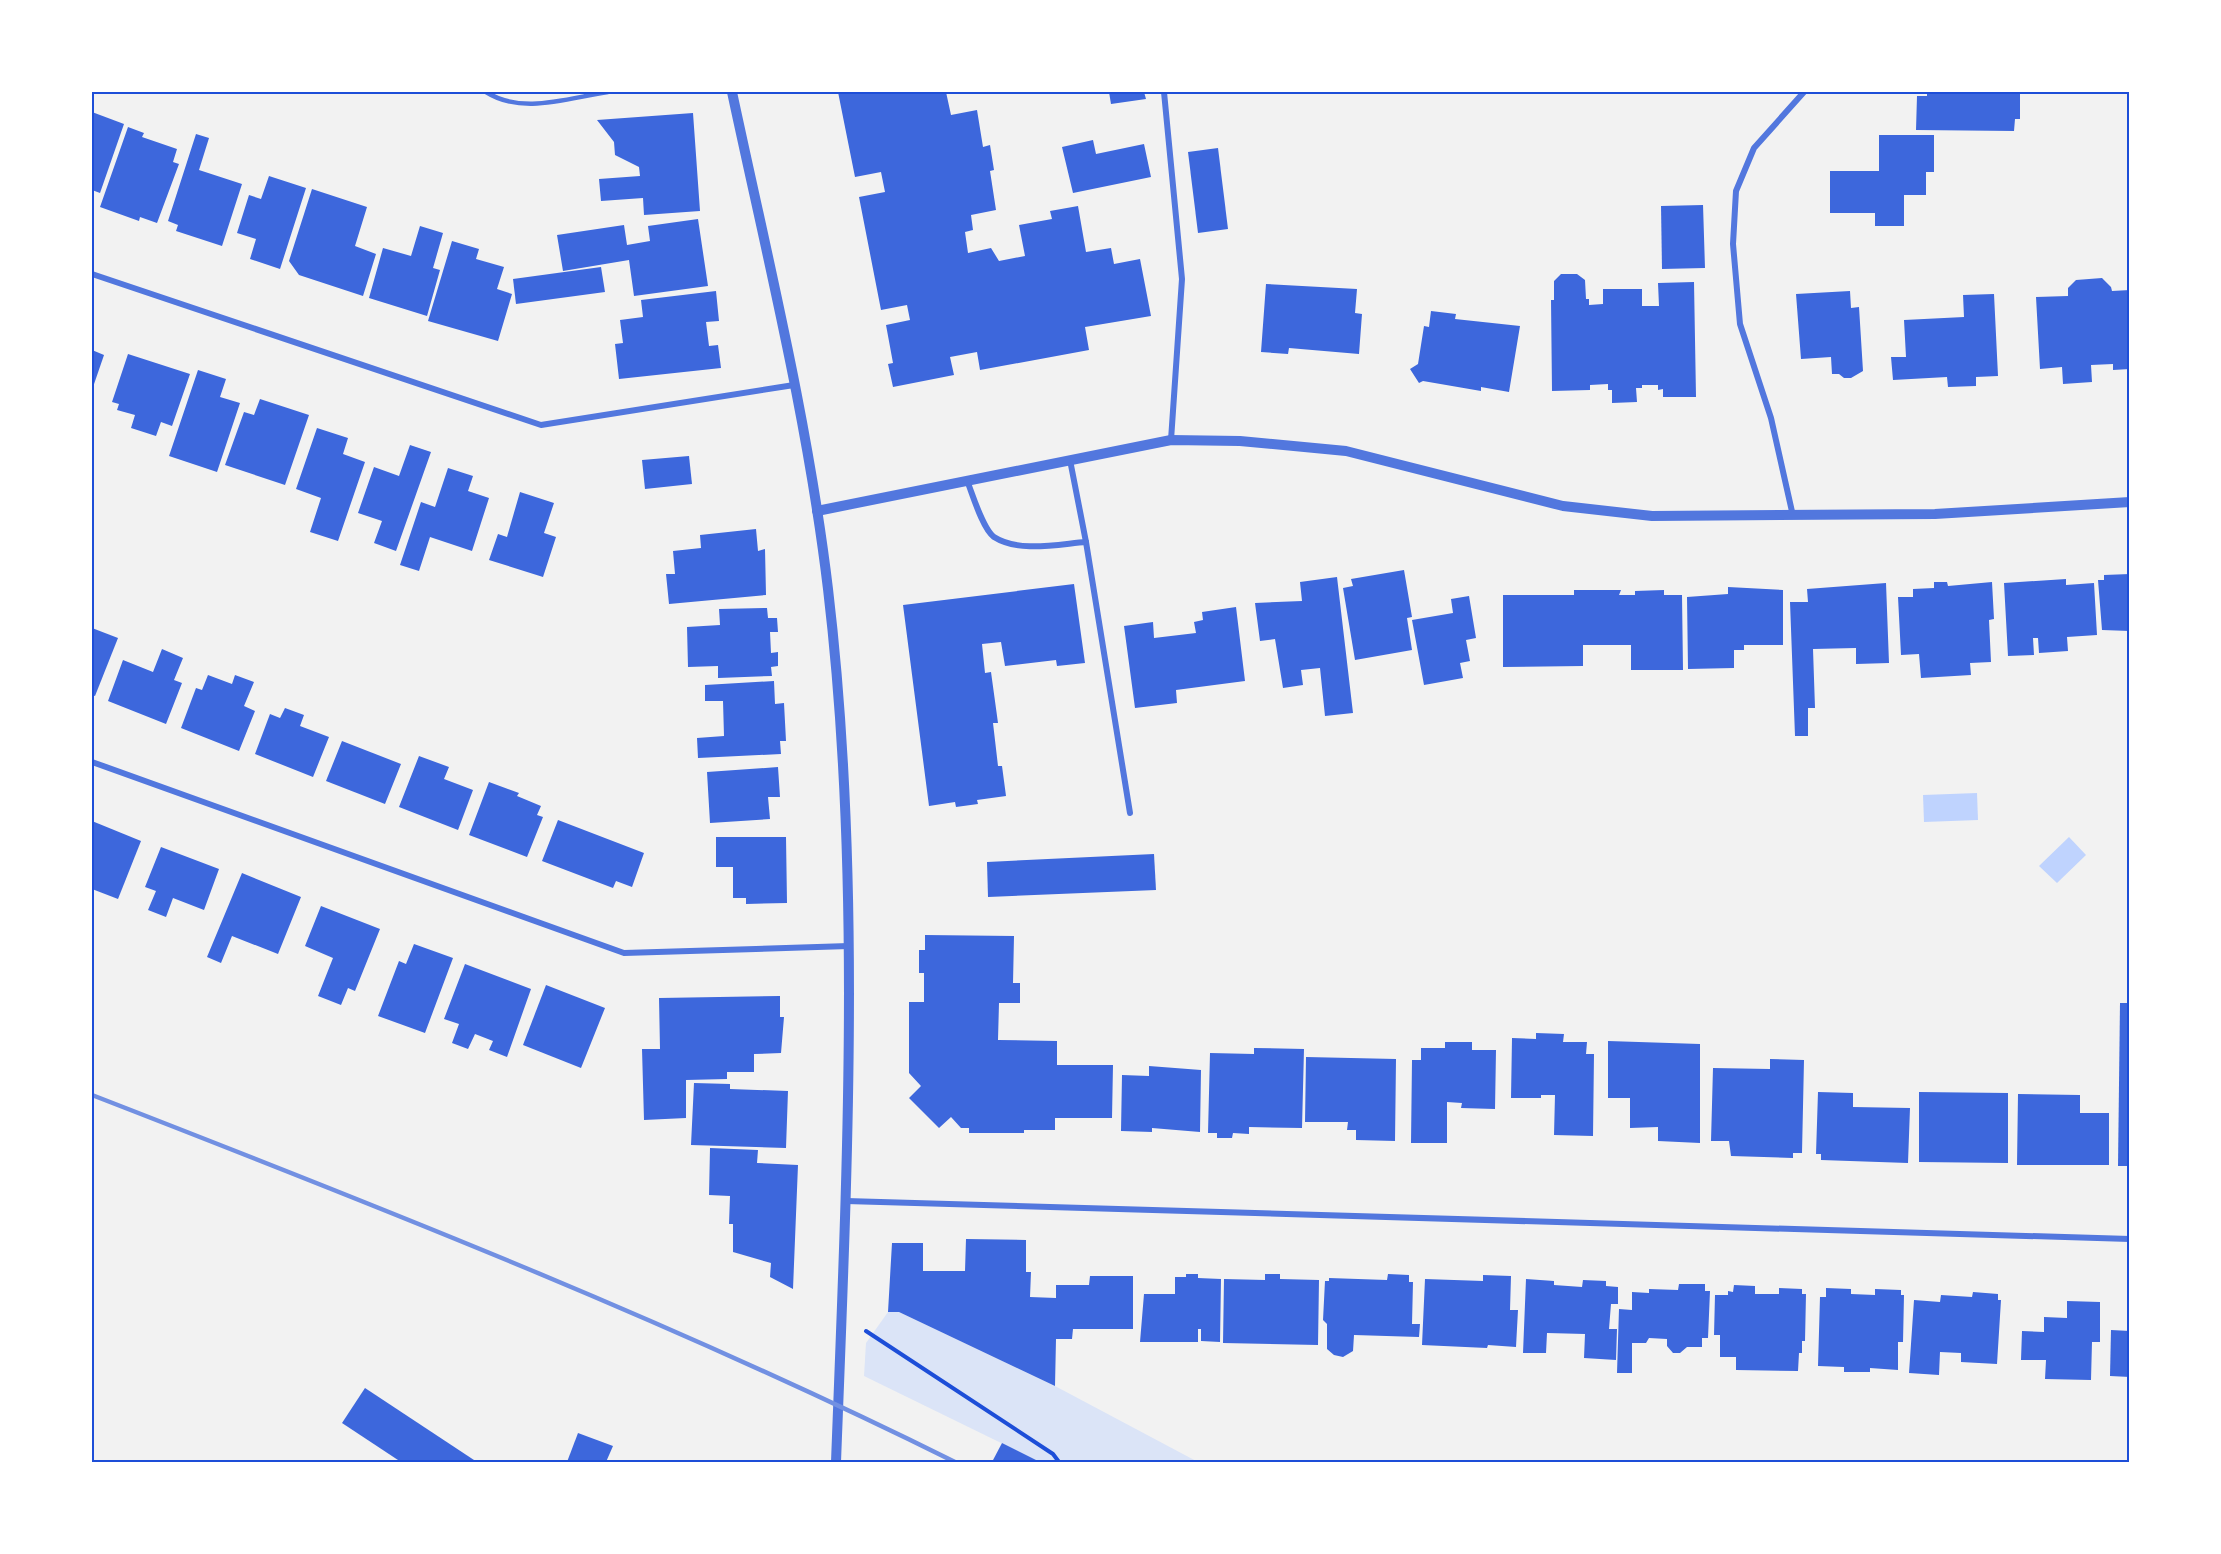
<svg xmlns="http://www.w3.org/2000/svg" width="2221" height="1554" viewBox="0 0 2221 1554" font-family="'Fira Sans Condensed',sans-serif">
	<style>
		.green { fill: #dbe4f7 }
		.water { fill: #bfd3fe }
		.building { fill: #3d67dc }
		.lines { fill: none; stroke-linecap: round; stroke-linejoin: round }
		.path { stroke: #1d4ed8; stroke-width: 4 }
		.service { stroke: #5277de; stroke-width: 4.5 }
		.minor { stroke: #5277de; stroke-width: 6 }
		.tertiary { stroke: #5277de; stroke-width: 10 }
		.rail { stroke: #7290e2; stroke-width: 4.5 }
		.neatline { fill: none; stroke: #1d4ed8; stroke-width: 2 }
	</style>
	<rect width="100%" height="100%" fill="#f2f2f2"/>
	<polygon class="green" points="888,1312 899,1312 1055,1386 1198,1462 1040,1462 864,1376 866,1343"/>
	<g class="water">
		<polygon points="1977,793 1978,820 1924,822 1923,795"/>
		<polygon points="2069,837 2086,855 2057,883 2039,866"/>
	</g>
	<g class="building">
		<polygon points="838,92 946,92 951,115 977,110 983,147 990,145 994,170 990,171 996,210 971,215 973,230 965,232 968,253 991,248 999,261 1025,256 1019,225 1052,219 1050,211 1078,206 1086,252 1111,248 1114,264 1140,259 1151,316 1085,327 1089,350 980,370 977,352 950,357 954,375 893,387 888,364 893,363 886,325 910,320 907,305 881,310 859,197 885,192 881,172 855,177"/>
		<polygon points="1109,92 1144,92 1146,99 1111,104"/>
		<polygon points="1927,92 2020,92 2020,119 2015,119 2014,131 1916,130 1917,96 1927,96"/>
		<polygon points="92,112 124,124 100,193 92,190"/>
		<polygon points="693,113 700,211 644,215 643,198 601,201 599,179 640,176 639,167 615,155 614,142 597,120"/>
		<polygon points="128,127 144,133 142,137 177,149 173,162 179,164 157,223 140,217 139,221 100,207"/>
		<polygon points="196,134 209,138 199,170 242,184 222,246 176,231 178,225 168,221"/>
		<polygon points="1879,135 1934,135 1934,172 1926,172 1926,195 1904,195 1904,226 1875,226 1875,213 1830,213 1830,171 1879,171"/>
		<polygon points="1093,140 1096,154 1144,144 1151,177 1073,193 1062,147"/>
		<polygon points="1218,148 1228,229 1198,233 1188,152"/>
		<polygon points="269,176 306,188 280,269 250,259 256,239 237,233 249,195 261,199"/>
		<polygon points="312,189 367,207 355,246 376,254 363,296 299,275 289,261"/>
		<polygon points="1703,205 1705,268 1662,269 1661,206"/>
		<polygon points="698,219 708,286 634,296 629,260 563,271 557,235 624,225 627,245 650,241 648,226"/>
		<polygon points="420,226 443,233 433,268 440,270 427,316 369,298 383,248 411,256"/>
		<polygon points="452,241 479,249 476,259 504,267 497,289 512,294 498,341 428,321"/>
		<polygon points="601,267 605,292 516,304 513,279"/>
		<polygon points="1561,274 1577,274 1585,280 1586,299 1589,299 1589,305 1603,304 1603,289 1642,289 1642,306 1659,306 1658,283 1694,282 1696,397 1663,397 1663,389 1658,390 1658,385 1642,385 1642,388 1636,388 1637,402 1612,403 1612,390 1608,390 1608,384 1590,385 1590,390 1552,391 1551,300 1554,300 1554,281"/>
		<polygon points="2102,278 2111,287 2112,291 2130,290 2130,369 2113,370 2113,364 2091,365 2092,382 2063,384 2062,367 2040,369 2036,297 2068,296 2068,288 2076,280"/>
		<polygon points="1266,284 1357,289 1355,313 1362,314 1359,354 1289,348 1288,354 1261,352"/>
		<polygon points="716,291 719,321 706,322 709,346 718,345 721,368 619,379 615,344 623,343 620,320 643,317 641,300"/>
		<polygon points="1850,291 1851,308 1859,307 1863,371 1851,378 1844,378 1839,374 1832,374 1831,357 1801,359 1796,294"/>
		<polygon points="1994,294 1998,376 1976,377 1976,386 1948,387 1947,377 1893,380 1891,357 1906,357 1904,320 1964,317 1963,295"/>
		<polygon points="1431,311 1456,314 1455,319 1520,326 1509,392 1481,387 1481,391 1423,381 1419,383 1410,369 1418,364 1424,326 1429,327"/>
		<polygon points="92,350 104,355 92,390"/>
		<polygon points="128,354 190,374 172,426 161,422 156,436 131,428 135,415 117,410 119,404 112,402"/>
		<polygon points="198,370 226,379 220,397 240,403 217,472 169,456"/>
		<polygon points="260,399 309,415 285,485 225,465 244,412 254,415"/>
		<polygon points="317,428 348,438 343,454 365,462 338,541 310,532 321,498 296,489"/>
		<polygon points="410,445 431,452 396,551 374,543 382,521 358,513 374,467 399,476"/>
		<polygon points="689,456 692,484 645,489 642,460"/>
		<polygon points="448,468 473,476 468,491 489,498 472,551 430,537 419,571 400,565 421,502 435,507"/>
		<polygon points="520,492 554,503 544,533 556,537 543,577 489,560 498,534 507,537"/>
		<polygon points="756,529 758,551 765,549 766,595 669,604 666,574 675,574 673,551 701,548 700,535"/>
		<polygon points="1404,570 1412,617 1407,618 1412,650 1355,660 1343,588 1353,586 1351,579"/>
		<polygon points="2130,574 2130,631 2102,630 2098,580 2104,580 2104,575"/>
		<polygon points="1337,577 1353,713 1325,716 1320,668 1301,670 1303,685 1283,688 1275,639 1260,641 1255,603 1302,601 1300,582"/>
		<polygon points="2066,579 2066,585 2094,583 2097,635 2067,637 2068,651 2039,653 2038,638 2033,638 2034,655 2008,656 2004,583"/>
		<polygon points="1934,582 1947,582 1948,586 1992,582 1994,619 1989,620 1991,662 1970,663 1971,675 1921,678 1919,654 1901,655 1898,597 1913,597 1913,589 1934,588"/>
		<polygon points="1886,583 1889,663 1856,664 1856,648 1813,649 1815,708 1808,708 1808,736 1795,736 1790,602 1808,602 1807,589"/>
		<polygon points="1074,584 1085,663 1057,666 1056,660 1005,666 1001,642 982,644 985,673 991,672 998,723 993,723 998,766 1002,766 1006,796 977,800 978,804 956,807 955,802 929,806 903,605"/>
		<polygon points="1728,587 1783,590 1783,645 1744,645 1744,650 1734,650 1734,668 1688,669 1687,597 1728,594"/>
		<polygon points="1574,590 1621,590 1619,595 1635,595 1635,591 1664,590 1664,595 1682,595 1683,670 1631,670 1631,645 1583,645 1583,666 1503,667 1503,595 1574,595"/>
		<polygon points="1469,596 1476,638 1466,640 1470,661 1460,663 1463,678 1424,685 1412,620 1453,613 1451,599"/>
		<polygon points="1236,607 1245,681 1176,690 1177,703 1135,708 1124,626 1153,622 1154,638 1196,633 1194,622 1203,620 1202,612"/>
		<polygon points="767,608 768,618 777,618 778,632 770,632 771,653 778,652 778,666 771,667 772,676 718,678 718,666 688,667 687,627 720,625 719,609"/>
		<polygon points="92,628 118,638 95,696 92,695"/>
		<polygon points="162,649 183,658 174,680 182,683 166,724 108,701 123,660 153,672"/>
		<polygon points="208,675 232,684 235,675 254,682 244,706 255,711 239,751 181,728 196,688 202,690"/>
		<polygon points="774,681 775,704 784,703 786,741 780,741 781,754 698,758 697,738 724,736 723,701 705,701 705,685"/>
		<polygon points="285,708 304,715 300,726 329,737 313,777 255,754 270,714 280,718"/>
		<polygon points="342,741 401,764 385,804 326,781"/>
		<polygon points="419,756 449,767 444,779 473,790 458,830 399,807"/>
		<polygon points="778,767 780,797 768,797 770,819 710,823 707,772"/>
		<polygon points="489,782 519,793 517,796 541,806 537,815 543,817 527,857 469,835"/>
		<polygon points="558,820 644,853 632,887 616,881 613,888 542,861"/>
		<polygon points="92,821 141,841 118,899 92,889"/>
		<polygon points="716,837 786,837 787,903 746,904 746,898 733,898 733,867 716,867"/>
		<polygon points="161,847 219,869 204,910 173,898 166,917 148,910 156,891 145,887"/>
		<polygon points="1154,854 1156,890 988,897 987,862"/>
		<polygon points="242,873 301,897 278,954 232,936 221,963 207,957"/>
		<polygon points="321,906 380,929 355,991 348,988 341,1005 318,996 333,958 305,946"/>
		<polygon points="925,935 1014,936 1013,983 1020,983 1020,1003 999,1003 998,1040 1057,1041 1057,1065 1113,1065 1112,1118 1055,1118 1055,1130 1024,1130 1024,1133 969,1133 969,1128 961,1128 951,1117 939,1128 909,1098 921,1086 909,1073 909,1002 924,1002 924,973 919,973 919,950 925,950"/>
		<polygon points="414,944 453,958 425,1033 378,1016 399,961 406,964"/>
		<polygon points="465,964 531,989 507,1057 489,1050 493,1041 475,1034 468,1049 452,1043 459,1024 444,1019"/>
		<polygon points="546,985 605,1008 581,1068 523,1045"/>
		<polygon points="780,996 780,1017 784,1017 781,1053 754,1054 754,1072 727,1072 727,1079 686,1080 686,1118 644,1120 642,1049 660,1049 659,998"/>
		<polygon points="2120,1003 2130,1003 2130,1166 2118,1166"/>
		<polygon points="1536,1033 1564,1034 1563,1042 1587,1042 1586,1054 1594,1054 1593,1136 1554,1135 1555,1095 1541,1095 1541,1098 1511,1098 1512,1038 1536,1039"/>
		<polygon points="1608,1041 1700,1044 1700,1143 1658,1141 1658,1127 1630,1128 1630,1098 1608,1098"/>
		<polygon points="1445,1042 1472,1042 1472,1050 1496,1050 1495,1109 1461,1108 1462,1103 1447,1102 1447,1143 1411,1143 1412,1060 1421,1060 1421,1048 1445,1048"/>
		<polygon points="1254,1048 1304,1049 1302,1128 1249,1127 1249,1134 1233,1133 1232,1138 1217,1138 1217,1133 1208,1133 1210,1053 1254,1054"/>
		<polygon points="1306,1057 1396,1059 1395,1141 1356,1140 1356,1130 1347,1130 1348,1122 1305,1122"/>
		<polygon points="1770,1059 1804,1060 1802,1153 1793,1153 1793,1158 1731,1156 1729,1141 1711,1141 1713,1068 1770,1069"/>
		<polygon points="1149,1066 1201,1070 1200,1132 1152,1128 1152,1132 1121,1131 1122,1075 1149,1076"/>
		<polygon points="694,1083 730,1084 730,1089 788,1091 786,1148 691,1145"/>
		<polygon points="1818,1092 1853,1093 1853,1107 1910,1108 1908,1163 1821,1160 1821,1154 1816,1154"/>
		<polygon points="1919,1092 2008,1093 2008,1163 1919,1162"/>
		<polygon points="2018,1094 2080,1095 2080,1113 2109,1113 2109,1165 2017,1165"/>
		<polygon points="710,1148 758,1150 757,1163 798,1165 793,1289 770,1277 771,1263 733,1252 733,1224 729,1224 730,1196 709,1195"/>
		<polygon points="966,1239 1026,1240 1026,1272 1031,1272 1030,1297 1056,1298 1056,1285 1089,1285 1090,1276 1133,1276 1133,1329 1073,1329 1072,1339 1056,1339 1055,1386 899,1312 888,1312 892,1243 923,1243 923,1271 965,1271"/>
		<polygon points="1186,1274 1198,1274 1198,1278 1221,1279 1220,1342 1201,1341 1201,1329 1198,1329 1198,1342 1140,1342 1144,1294 1175,1294 1175,1277 1186,1277"/>
		<polygon points="1265,1274 1280,1274 1280,1279 1319,1280 1318,1345 1223,1343 1224,1279 1265,1280"/>
		<polygon points="1388,1274 1409,1275 1409,1282 1413,1282 1412,1324 1420,1324 1419,1337 1354,1335 1353,1351 1343,1357 1334,1355 1327,1349 1327,1324 1323,1320 1325,1281 1329,1281 1329,1278 1387,1280"/>
		<polygon points="1483,1275 1511,1276 1510,1310 1518,1310 1516,1347 1488,1345 1487,1348 1422,1345 1425,1279 1483,1281"/>
		<polygon points="1526,1279 1554,1281 1554,1285 1582,1287 1583,1280 1606,1281 1606,1286 1618,1287 1618,1304 1611,1304 1609,1329 1617,1329 1616,1360 1584,1358 1585,1334 1547,1333 1546,1353 1523,1353"/>
		<polygon points="1679,1284 1705,1284 1705,1291 1710,1291 1708,1338 1702,1338 1702,1347 1687,1347 1680,1353 1673,1353 1667,1346 1667,1339 1649,1338 1646,1343 1632,1343 1632,1373 1617,1373 1619,1309 1632,1310 1632,1292 1649,1293 1649,1289 1678,1290"/>
		<polygon points="1734,1285 1755,1286 1755,1294 1779,1294 1779,1288 1802,1289 1802,1294 1806,1294 1805,1341 1802,1341 1802,1353 1799,1353 1798,1371 1736,1370 1736,1357 1720,1357 1720,1335 1714,1335 1715,1295 1728,1295 1728,1291 1733,1292"/>
		<polygon points="1826,1288 1851,1289 1851,1294 1875,1295 1875,1289 1901,1290 1901,1295 1904,1295 1903,1342 1898,1342 1898,1370 1870,1368 1870,1372 1844,1372 1844,1367 1818,1366 1820,1297 1826,1297"/>
		<polygon points="1973,1292 1998,1294 1998,1300 2001,1300 1997,1364 1961,1362 1961,1353 1940,1352 1939,1375 1909,1373 1914,1300 1940,1302 1941,1295 1972,1297"/>
		<polygon points="2067,1301 2100,1302 2100,1342 2092,1342 2091,1380 2045,1379 2046,1360 2021,1360 2022,1331 2044,1332 2044,1317 2067,1318"/>
		<polygon points="2111,1330 2130,1331 2130,1377 2110,1376"/>
		<polygon points="365,1388 477,1462 401,1462 342,1423"/>
		<polygon points="578,1433 613,1446 606,1462 567,1462"/>
		<polygon points="1002,1443 1040,1462 992,1462"/>
	</g>
	<g class="lines">
		<polyline class="path" points="866,1331 1053,1454 1059,1462"/>
		<path class="service" d="M486,92c36,23 82,6 122,0"/>
		<g class="minor">
			<polyline points="1164,92 1182,279 1171,440"/>
			<polyline points="92,274 541,425 794,385"/>
			<polyline points="1070,460 1086,542 1130,813"/>
			<path d="M968,483c5,13 15,46 26,54 25,16 65,7 92,5"/>
			<polyline points="1793,516 1771,418 1740,324 1733,244 1736,191 1754,148 1804,92"/>
			<polyline points="92,762 624,953 849,946"/>
			<polyline points="846,1201 2130,1239"/>
		</g>
		<g class="tertiary">
			<path d="M732,92c35,164 76,329 96,497 34,287 19,585 8,873"/>
			<polyline points="817,511 1171,440 1240,441 1346,451 1563,506 1652,516 1935,514 2130,502"/>
		</g>
		<path class="rail" d="M92,1095c291,113 583,228 863,367"/>
	</g>
	<rect width="2221" height="1554" fill="none" stroke="#ffffff" stroke-width="186"/>
	<rect x="93" y="93" width="2035" height="1368" class="neatline"/>
</svg>
